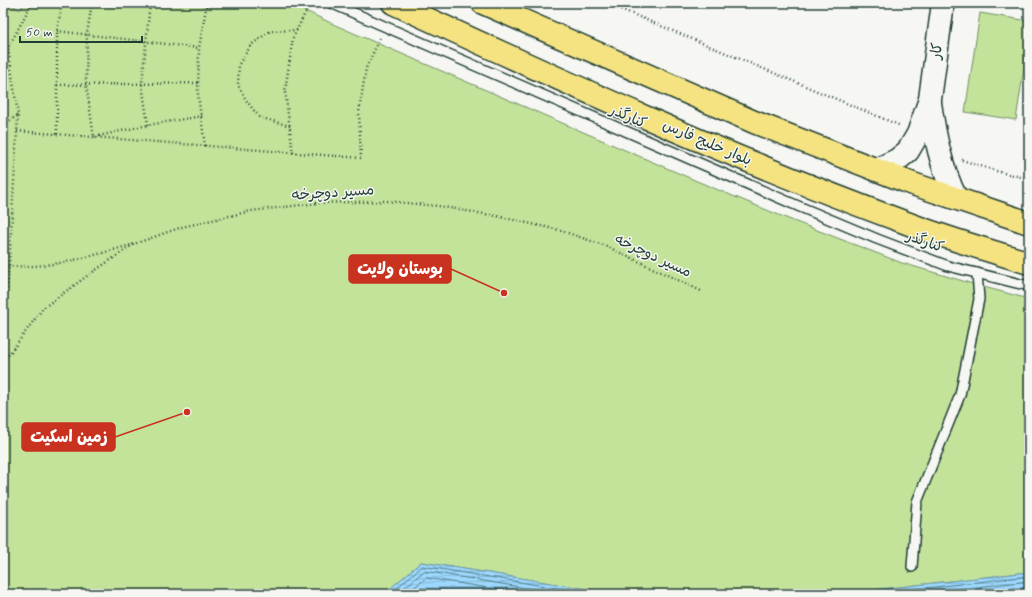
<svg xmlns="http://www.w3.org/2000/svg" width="1032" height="597" viewBox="0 0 1032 597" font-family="Mynerve,'Playpen Sans Arabic',sans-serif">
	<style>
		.green { fill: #c3e29a; stroke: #719067 }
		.water { fill: url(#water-rules); stroke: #6b9aad }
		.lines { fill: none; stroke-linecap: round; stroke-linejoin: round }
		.shore { stroke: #517b85; stroke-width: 1 }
		.service-casing { stroke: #1f3d34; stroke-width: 12 }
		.tertiary-casing { stroke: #1f3d34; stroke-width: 25 }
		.primary-casing { stroke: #1f3d34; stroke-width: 25 }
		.path { stroke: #1f3d34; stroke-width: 2.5; stroke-dasharray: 1 3; stroke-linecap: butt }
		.service { stroke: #f6f6f2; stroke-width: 9 }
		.tertiary { stroke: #f6f6f2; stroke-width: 22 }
		.primary { stroke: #f5e382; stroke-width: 22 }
		.labels { text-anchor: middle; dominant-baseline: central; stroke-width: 3; stroke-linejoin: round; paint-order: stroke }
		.street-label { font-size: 15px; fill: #1f3d34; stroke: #f6f6f2 }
		.leader { fill: none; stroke: #c8321e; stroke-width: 1.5 }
		.callout-dot { fill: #c8321e; stroke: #f6f6f2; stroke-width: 1.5 }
		.callout { fill: #c8321e; stroke: #c8321e; stroke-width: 1.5 }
		.callout-label { font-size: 16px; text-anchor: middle; font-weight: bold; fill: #fff }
	</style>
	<defs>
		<pattern id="water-rules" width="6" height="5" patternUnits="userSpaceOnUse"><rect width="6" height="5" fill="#9dd8fe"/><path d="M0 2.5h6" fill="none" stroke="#87bada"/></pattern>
	</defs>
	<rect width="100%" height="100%" fill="#f6f6f2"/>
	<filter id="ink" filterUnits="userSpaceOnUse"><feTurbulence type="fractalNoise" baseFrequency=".025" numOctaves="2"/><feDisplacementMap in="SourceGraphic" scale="8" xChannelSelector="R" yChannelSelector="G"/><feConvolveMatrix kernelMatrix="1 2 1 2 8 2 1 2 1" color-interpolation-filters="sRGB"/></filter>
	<g filter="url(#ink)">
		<g class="green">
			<polygon points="3,3 9,3 20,10 24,3 289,3 335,25 699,182 791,220 902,263 980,286 1029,299 1029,572 839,594 618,594 421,562 384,594 3,594"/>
			<polygon points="980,13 1029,21 1029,35 1016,120 965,112"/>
		</g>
		<g class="water">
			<polygon points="421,562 618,594 384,594"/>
			<polygon points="1029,572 1029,594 839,594"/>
		</g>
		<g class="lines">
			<g class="shore">
				<polyline points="390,594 422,566 593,594"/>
				<polyline points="397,594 424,571 562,594"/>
				<polyline points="406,594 426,578 526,594"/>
				<polyline points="874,594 1029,576"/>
				<polyline points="916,594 1029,581"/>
				<polyline points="968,594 1029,587"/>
			</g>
			<defs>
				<g id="service">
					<polyline points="331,3 798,206 877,239 948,266 1029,286"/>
					<polyline points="912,567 917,502 960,395 979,299 977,273"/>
				</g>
				<g id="tertiary">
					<path d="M930,103c5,34 11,64 26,95"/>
					<polyline points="876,170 897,160 908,151 918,134 930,99 943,3"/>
				</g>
				<g id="primary">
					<path d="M393,3c169,78 337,155 511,219 41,16 84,28 125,41"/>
					<polyline points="483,3 754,122 913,184 1029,223"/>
				</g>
			</defs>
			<use href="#service" class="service-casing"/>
			<use href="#tertiary" class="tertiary-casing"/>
			<use href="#primary" class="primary-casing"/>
			<g class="path">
				<polyline points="92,3 87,34 86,84 94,137 148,125 202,116"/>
				<polyline points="195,3 207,6"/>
				<polyline points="606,3 901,126"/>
				<polyline points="57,31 199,48"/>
				<polyline points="57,85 198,83"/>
				<polyline points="3,125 18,115"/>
				<polyline points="148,125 142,84 150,3"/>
				<polyline points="290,126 259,117 246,100 238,85 239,64 251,45 270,31 297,30"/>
				<polyline points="17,131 361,158 359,112 366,68 380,38"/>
				<polyline points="57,134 57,31 62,3"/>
				<polyline points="205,146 198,95 199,48 207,3"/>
				<polyline points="293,153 285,91 293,38 310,3"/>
				<polyline points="962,160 996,171 1029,179"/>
				<path d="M3,259l6,7c42,3 82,-10 122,-21"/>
				<polyline points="3,329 9,266 18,115 8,48 32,3"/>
				<polyline points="3,361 10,353 43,308 87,276 134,244 182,227 251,211 318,203 386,201 438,206 496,216 559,230 606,246 701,291"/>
			</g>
			<use href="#service" class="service"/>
			<use href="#tertiary" class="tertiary"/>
			<use href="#primary" class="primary"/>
		</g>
	</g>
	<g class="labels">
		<g class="street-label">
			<text transform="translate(937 51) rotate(-82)">کار</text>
			<text transform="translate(628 117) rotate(24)">کنارگذر</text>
			<text transform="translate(707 143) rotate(23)">بلوار خلیج فارس</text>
			<text transform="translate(333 193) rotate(-4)">مسیر دوچرخه</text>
			<text transform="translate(925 242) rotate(20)">کنارگذر</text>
			<text transform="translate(653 256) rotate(25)">مسیر دوچرخه</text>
		</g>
	</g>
	<path class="leader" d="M504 293L451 269M187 412L115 437"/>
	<g class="callout-dot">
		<circle cx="504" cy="293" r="4"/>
		<circle cx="187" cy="412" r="4"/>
	</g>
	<g class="callout">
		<rect x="349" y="255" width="102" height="28" rx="4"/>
		<rect x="22" y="423" width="93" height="28" rx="4"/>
	</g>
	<g class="callout-label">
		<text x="400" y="274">بوستان ولایت</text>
		<text x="69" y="442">زمین اسکیت</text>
	</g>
	<rect width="1032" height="597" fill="none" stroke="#f6f6f2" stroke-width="16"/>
	<rect x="8" y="8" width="1016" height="581" fill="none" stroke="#1f3d34" stroke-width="1.5" filter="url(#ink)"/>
	<path d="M20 36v6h122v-6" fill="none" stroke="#1f3d34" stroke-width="2"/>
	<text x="26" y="36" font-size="12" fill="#1f3d34" stroke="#f6f6f2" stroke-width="3" paint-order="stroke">50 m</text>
</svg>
